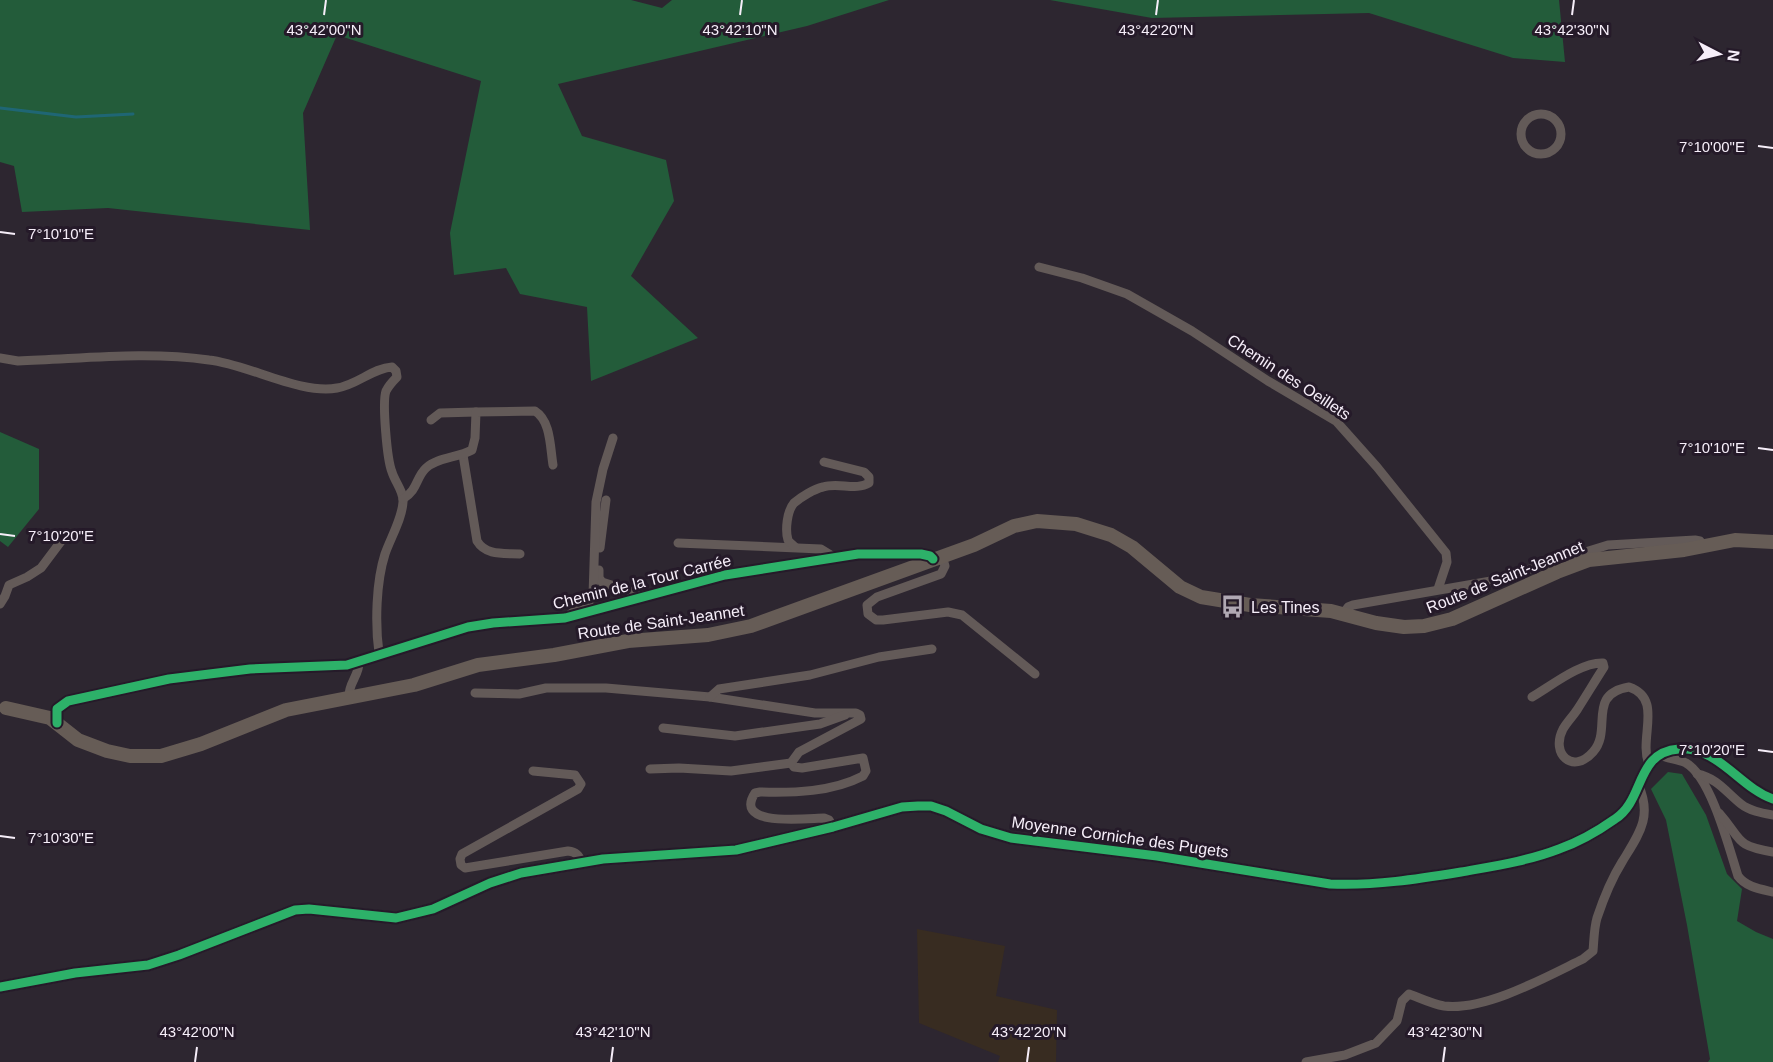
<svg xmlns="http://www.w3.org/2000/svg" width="1773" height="1062" viewBox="0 0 1773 1062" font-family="Helvetica,sans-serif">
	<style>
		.commercial { fill: #382c21 }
		.forest { fill: #235c3a }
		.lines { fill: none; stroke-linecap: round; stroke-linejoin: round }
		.stream { stroke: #1f6674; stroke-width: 3 }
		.minor { stroke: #635a58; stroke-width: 9 }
		.tertiary { stroke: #635a58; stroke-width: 12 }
		.secondary { stroke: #665c56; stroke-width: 14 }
		.cycleway-casing { stroke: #251a29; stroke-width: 13 }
		.cycleway { stroke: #2db169; stroke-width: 9 }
		.ticks { fill: none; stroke: #f6eef9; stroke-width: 2 }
		.labels { text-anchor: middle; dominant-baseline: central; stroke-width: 6; stroke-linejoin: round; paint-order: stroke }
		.street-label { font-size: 16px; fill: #f6eef9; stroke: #251a29 }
		.poi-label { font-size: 16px; fill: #f6eef9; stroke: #251a29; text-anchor: start }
		.ticks-label { font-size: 15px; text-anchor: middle; fill: #f6eef9; stroke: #251a29; stroke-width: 6; stroke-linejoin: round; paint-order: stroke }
	</style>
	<rect width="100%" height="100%" fill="#2d2630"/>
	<polygon class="commercial" points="917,929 1005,946 996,996 1057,1010 1056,1062 998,1062 1000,1056 919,1023"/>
	<g class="forest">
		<polygon points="0,0 631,0 662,8 672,0 889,0 807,26 558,84 582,136 666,160 674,201 631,276 698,338 591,381 587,307 520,294 506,268 454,275 450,233 481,81 337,35 303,113 310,230 108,208 22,212 14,166 0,162"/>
		<polygon points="1050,0 1559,0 1565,62 1513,58 1369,13 1152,18"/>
		<polygon points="0,432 39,449 39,509 8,547 0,541"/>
		<polygon points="1668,772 1682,774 1706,815 1727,874 1742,889 1737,921 1756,932 1773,939 1773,1062 1708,1062 1710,1059 1687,925 1666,820 1651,789"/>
	</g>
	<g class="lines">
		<polyline class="stream" points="0,108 76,117 133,114"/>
		<g class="minor">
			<circle cx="1541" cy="134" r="20"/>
			<polyline points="1039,267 1082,278 1127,294 1192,331 1268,381 1336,421 1377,467 1446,553 1447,562 1438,589"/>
			<path d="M0,358l18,3c64,-2 127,-10 191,-1 38,4 92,35 128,28 20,-3 36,-20 55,-21l4,4 1,6c-4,4 -8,8 -11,14 -4,11 1,69 6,81 3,10 12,20 11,30 -1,17 -12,35 -18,52 -9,28 -10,70 -6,99"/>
			<polyline points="431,420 440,413 476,412"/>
			<path d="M463,455l14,86c9,15 27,12 43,13"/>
			<path d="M403,499c15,-9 13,-22 23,-31 12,-11 32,-10 46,-18l3,-12 1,-26 59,-1c16,10 15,36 18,54"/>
			<polyline points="678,543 821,549 834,557"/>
			<path d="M795,547c-2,-2 -6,-5 -7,-7 -3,-10 -1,-29 6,-37 7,-6 20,-14 29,-16 15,-5 33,4 46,-4v-6l-5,-5 -40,-10"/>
			<polyline points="600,548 606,500"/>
			<polyline points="942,556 945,566 941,574 877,597 867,605 868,614 876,620 883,620 948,612 962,615 1035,674"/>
			<polyline points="599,570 599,578 602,582 648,597"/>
			<polyline points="0,604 5,596 9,585 27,577 41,568 65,536"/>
			<polyline points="1343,614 1348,607 1353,605 1491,581 1608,545 1695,540 1700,541 1704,546"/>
			<path d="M567,617c8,-9 21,-10 26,-21l3,-94 7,-33 10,-31"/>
			<path d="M475,693l44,1 27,-6h60l104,9 105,16h41l4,2 1,4 -62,33 -8,11 3,4 8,1 61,-10 3,13 -3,5c-31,16 -69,17 -103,16l-5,1c-23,35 54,25 69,25l5,2 4,7"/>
			<path d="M349,697c-1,-14 11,-22 10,-36"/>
			<polyline points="710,697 719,689 810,675 879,657 932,649"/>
			<path d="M1532,697c19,-11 49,-35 71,-34l1,4c-9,14 -18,29 -27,43 -4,6 -10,12 -14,19 -13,25 10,46 30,23 20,-22 -7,-58 36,-65 35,12 9,51 20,77"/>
			<polyline points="57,723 57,709 68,701 169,679 250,669 347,665 468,627 493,623 565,618 725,575 858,554 921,554 930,556 933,559"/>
			<polyline points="663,728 735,736 820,724 845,715"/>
			<path d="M1659,755c9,4 19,4 27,8 25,14 43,85 52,113 8,11 22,13 35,16"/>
			<polyline points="650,769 679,768 731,771 791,763"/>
			<path d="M533,771l42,4 6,9 -3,5 -116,65 -2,5 1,6 4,3 103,-17c8,1 11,4 14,12"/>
			<path d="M1697,774c20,4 29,18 44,30 9,7 21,9 32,11"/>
			<path d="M1719,813c24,27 14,32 54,39"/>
			<path d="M1306,1062l39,-7 31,-12 21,-22 5,-20 7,-7c11,4 23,10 35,12 41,5 102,-29 139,-47l10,-8c1,-11 1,-23 4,-33 6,-18 15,-40 25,-56 17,-28 31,-45 16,-78"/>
		</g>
		<path class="tertiary" d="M0,987l75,-14 73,-8 31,-10 116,-45 14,-1 87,9 37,-9 57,-26 31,-10 82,-14 133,-9 97,-23 69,-20 16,-1h13l15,5 35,18 30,9 146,18 173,28c44,2 88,-5 131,-12 33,-6 67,-11 98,-23 20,-7 39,-18 56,-30 30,-19 20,-67 64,-70 39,-3 61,39 94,50"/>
		<polyline class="secondary" points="6,708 50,718 78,740 107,751 130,756 161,756 201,744 286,710 414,685 478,665 554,655 628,641 708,635 751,626 974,545 1014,526 1037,521 1076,524 1111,535 1132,547 1180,587 1201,597 1250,605 1331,611 1376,623 1404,627 1424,626 1452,619 1557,572 1589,560 1684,550 1735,540 1773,542"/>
		<defs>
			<g id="cycleway">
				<polyline points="57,723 57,709 68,701 169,679 250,669 347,665 468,627 493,623 565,618 725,575 858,554 921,554 930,556 933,559"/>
				<path d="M0,987l75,-14 73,-8 31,-10 116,-45 14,-1 87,9 37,-9 57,-26 31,-10 82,-14 133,-9 97,-23 69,-20 16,-1h13l15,5 35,18 30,9 146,18 173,28c44,2 88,-5 131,-12 33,-6 67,-11 98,-23 20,-7 39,-18 56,-30 30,-19 20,-67 64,-70 39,-3 61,39 94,50"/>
			</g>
		</defs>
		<use href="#cycleway" class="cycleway-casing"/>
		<use href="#cycleway" class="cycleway"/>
	</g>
	<path class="ticks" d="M324,15l2,-15M740,15l2,-15M1156,15l2,-15M1572,15l2,-15M1758,146l15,2M0,232l15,2M1758,448l15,2M0,534l15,2M1758,750l15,2M0,836l15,2M195,1062l2,-15M611,1062l2,-15M1027,1062l2,-15M1443,1062l2,-15"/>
	<defs>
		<symbol id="bus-bare" viewBox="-9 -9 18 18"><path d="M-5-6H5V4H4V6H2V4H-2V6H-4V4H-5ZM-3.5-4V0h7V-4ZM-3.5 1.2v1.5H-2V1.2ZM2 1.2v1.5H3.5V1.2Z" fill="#b0a8b3" stroke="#251a29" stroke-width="2.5" paint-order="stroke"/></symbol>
	</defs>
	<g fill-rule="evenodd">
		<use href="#bus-bare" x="1216" y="590" width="33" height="33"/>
	</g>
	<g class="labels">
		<g class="street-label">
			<text transform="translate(1289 377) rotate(33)">Chemin des Oeillets</text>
			<text transform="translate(1505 577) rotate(-22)">Route de Saint-Jeannet</text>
			<text transform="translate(642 582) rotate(-14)">Chemin de la Tour Carrée</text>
			<text transform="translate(661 622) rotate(-8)">Route de Saint-Jeannet</text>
			<text transform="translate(1120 837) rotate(8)">Moyenne Corniche des Pugets</text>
		</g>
		<g class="poi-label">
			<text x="1251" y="607">Les Tines</text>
		</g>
	</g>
	<g class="ticks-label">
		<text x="324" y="35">43°42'00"N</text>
		<text x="740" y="35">43°42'10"N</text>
		<text x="1156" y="35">43°42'20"N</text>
		<text x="1572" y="35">43°42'30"N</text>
		<text x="1712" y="152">7°10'00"E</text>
		<text x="61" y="239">7°10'10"E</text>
		<text x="1712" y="453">7°10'10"E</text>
		<text x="61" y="541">7°10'20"E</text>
		<text x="1712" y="755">7°10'20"E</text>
		<text x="61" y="843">7°10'30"E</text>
		<text x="197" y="1037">43°42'00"N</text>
		<text x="613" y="1037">43°42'10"N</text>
		<text x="1029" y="1037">43°42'20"N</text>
		<text x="1445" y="1037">43°42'30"N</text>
	</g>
	<g transform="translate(1719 54) rotate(97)" stroke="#251a29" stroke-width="4.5" paint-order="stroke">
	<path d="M0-4.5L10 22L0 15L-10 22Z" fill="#f6eef9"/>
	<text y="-9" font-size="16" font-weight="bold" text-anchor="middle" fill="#f6eef9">N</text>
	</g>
</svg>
